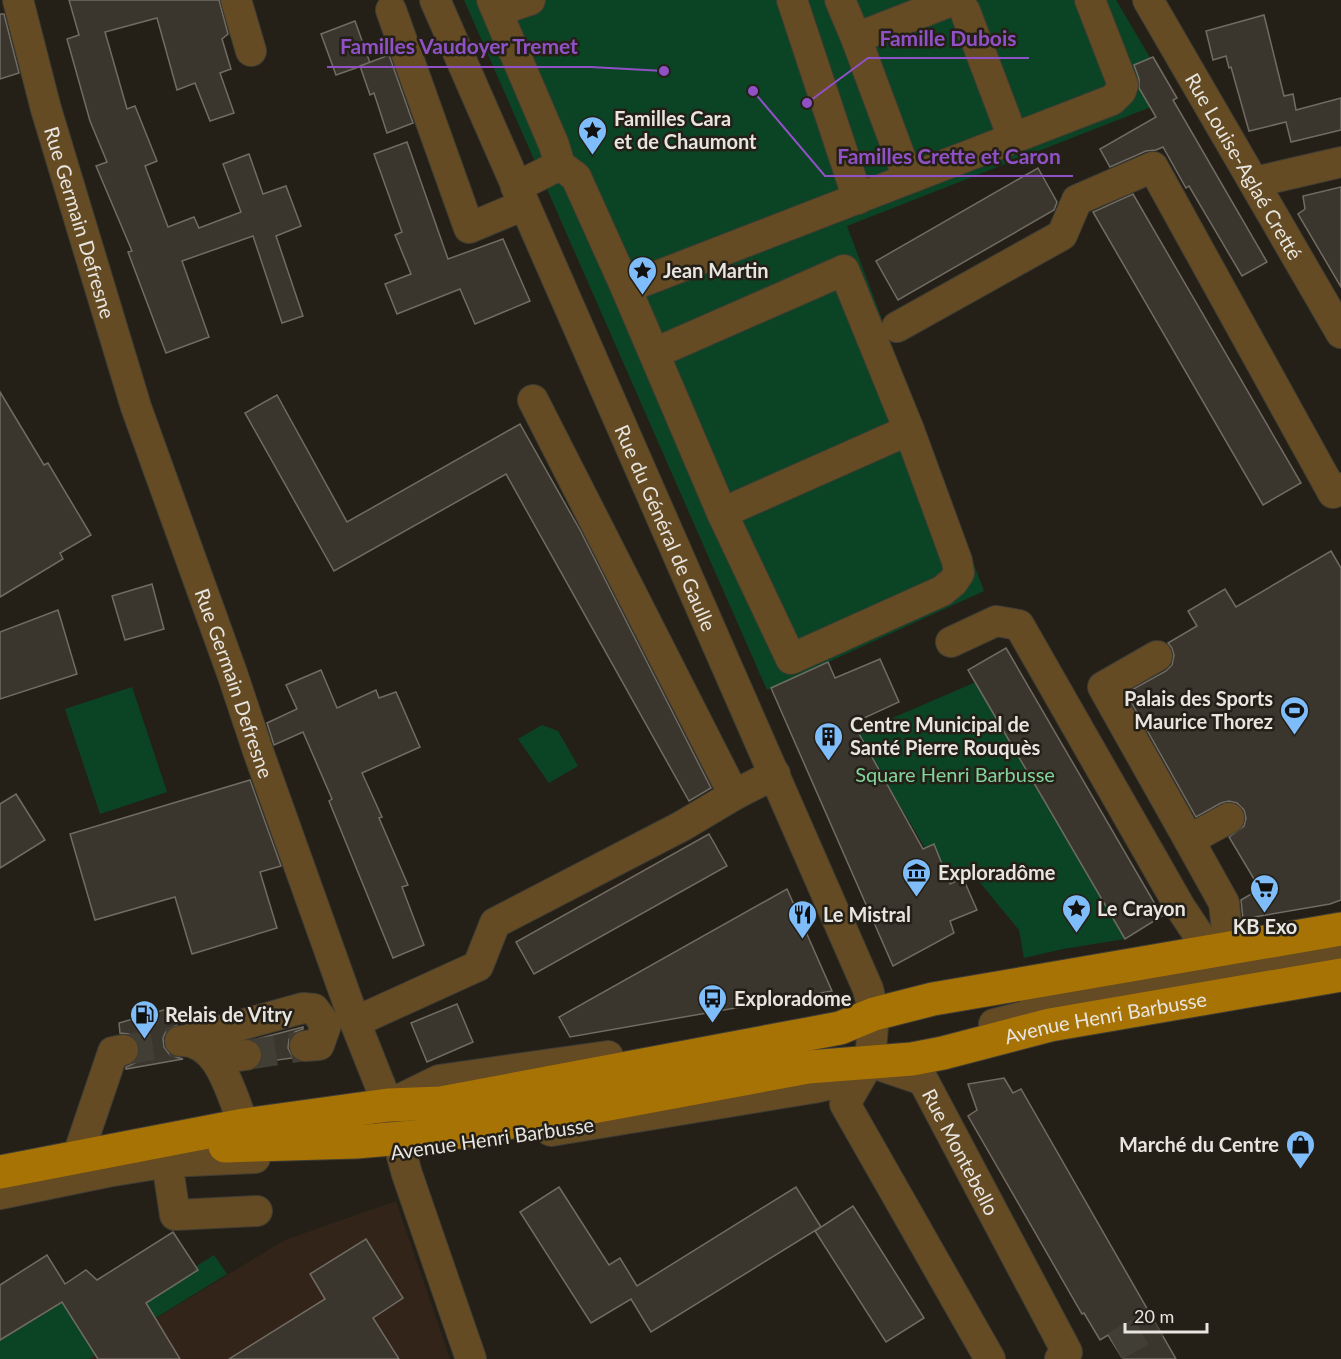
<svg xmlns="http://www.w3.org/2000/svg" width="1341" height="1359" viewBox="0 0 1341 1359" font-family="Lato,sans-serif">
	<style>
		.commercial { fill: #332419 }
		.green { fill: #0b4424 }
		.building { fill: #3a362d; stroke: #716c63; stroke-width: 1.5 }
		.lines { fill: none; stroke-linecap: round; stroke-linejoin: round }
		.minor-tunnel { stroke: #413e36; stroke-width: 30; stroke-dasharray: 30 15; stroke-linecap: butt }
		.minor-casing { stroke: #3f3c34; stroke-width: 32 }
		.major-casing { stroke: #3f3c34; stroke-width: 35 }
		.minor { stroke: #644b23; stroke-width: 30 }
		.major { stroke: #a77305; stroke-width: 33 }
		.labels { text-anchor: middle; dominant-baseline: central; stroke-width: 5; stroke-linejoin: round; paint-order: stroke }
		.poi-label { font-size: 20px; font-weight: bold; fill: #e8e5e0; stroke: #242018; text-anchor: start }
		.street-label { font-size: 20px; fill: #e8e5e0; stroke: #242018 }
		.park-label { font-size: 20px; fill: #82d59c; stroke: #242018 }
		.leader { fill: none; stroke: #9151c6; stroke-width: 2 }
		.callout-dot { fill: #9151c6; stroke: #242018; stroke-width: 2 }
		.callout-label { font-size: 21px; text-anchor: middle; font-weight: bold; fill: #9151c6; stroke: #242018; stroke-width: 5; stroke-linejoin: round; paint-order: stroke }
	</style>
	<rect width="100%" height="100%" fill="#242018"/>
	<polygon class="commercial" points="396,1201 450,1359 89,1359 285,1240"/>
	<g class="green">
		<polygon points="464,0 1116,0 1174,98 847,226 984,591 767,690"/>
		<polygon points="976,682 1125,939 1063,949 1024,958 1019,930 972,873 950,884 934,844 925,848 872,758 855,734"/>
		<polygon points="132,687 167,792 100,814 65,709"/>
		<polygon points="542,725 558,731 578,766 549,783 518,739"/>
		<polygon points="214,1255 227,1274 89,1359 0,1359 0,1340 62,1302 86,1341 197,1271 195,1267"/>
	</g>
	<g class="building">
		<polygon points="69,0 219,0 228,34 222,39 231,69 220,73 234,113 210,121 195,83 177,90 157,18 105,32 127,109 135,106 157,161 145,166 168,227 194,217 199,228 241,212 223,164 249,154 263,194 286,186 301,226 276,236 303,316 282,323 253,236 182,261 209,337 166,353 128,252 132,251 96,166 107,162 90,121 67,39 79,35"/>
		<polygon points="0,14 4,14 19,73 0,79"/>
		<polygon points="1264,15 1284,96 1293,94 1296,110 1341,98 1341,130 1291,142 1286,122 1249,131 1231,67 1229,68 1226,56 1213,60 1206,31"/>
		<polygon points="355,21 370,63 336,75 321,34"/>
		<polygon points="389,55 413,123 387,133 374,93 370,95 360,66"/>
		<polygon points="1153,57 1177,98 1173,100 1267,262 1242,276 1189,186 1186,188 1163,147 1156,150 1146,151 1110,167 1100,149 1156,117 1139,88 1139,79 1134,65"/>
		<polygon points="407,142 448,259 503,239 530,301 475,324 460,289 397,314 385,284 411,274 395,235 402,232 374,154"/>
		<polygon points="1038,168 1057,202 1054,210 898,300 876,261"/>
		<polygon points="1341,187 1341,287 1298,214 1305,209 1303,196"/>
		<polygon points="1133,194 1301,483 1263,505 1093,212"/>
		<polygon points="0,392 44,465 48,463 91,535 60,553 63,559 0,597"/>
		<polygon points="277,395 347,522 520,424 580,530 711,788 689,801 506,474 334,571 245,413"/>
		<polygon points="1331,551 1341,568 1341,900 1330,904 1243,919 1241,900 1260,889 1229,837 1244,826 1246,818 1244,810 1237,803 1229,801 1221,803 1196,817 1126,693 1166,671 1172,665 1174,655 1172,648 1168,643 1197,626 1188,611 1225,589 1236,607"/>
		<polygon points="152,584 164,629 125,640 112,596"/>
		<polygon points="58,610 77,674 0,699 0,632"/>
		<polygon points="1006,648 1162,916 1125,939 968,670"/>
		<polygon points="880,659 899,702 853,723 923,849 934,844 950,884 963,878 977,910 950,921 954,933 893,966 771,688 828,662 835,678"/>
		<polygon points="321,670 337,708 376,690 379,698 396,692 420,747 362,773 382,817 379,818 408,885 402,887 424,945 393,958 329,801 332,799 303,732 274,745 267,723 297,709 286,685"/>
		<polygon points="250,780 281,866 260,872 277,928 192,954 175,897 95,920 70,834"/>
		<polygon points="16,794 45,840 0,868 0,804"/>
		<polygon points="709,834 727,866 534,974 516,942"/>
		<polygon points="787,889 832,991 570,1037 559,1017"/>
		<polygon points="457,1004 473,1042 427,1062 411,1023"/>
		<polygon points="174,1007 177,1025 166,1031 163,1038 164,1047 170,1055 183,1059 126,1069 126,1067 135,1063 139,1056 140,1047 136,1038 129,1034 120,1033 119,1023"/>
		<polygon points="303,1027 303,1029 295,1032 289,1039 288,1048 293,1058 262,1062 263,1052 260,1045 253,1040"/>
		<polygon points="1004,1078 1013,1093 1021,1089 1176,1359 1123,1359 1108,1335 1100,1340 1084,1313 1082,1314 968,1116 977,1110 968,1084"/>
		<polygon points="559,1187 609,1265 620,1258 637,1286 796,1187 821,1227 651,1332 631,1299 591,1323 520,1212"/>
		<polygon points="853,1206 924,1318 886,1342 815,1231"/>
		<polygon points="173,1232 198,1270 146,1303 180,1359 98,1359 62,1302 0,1340 0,1285 47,1255 65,1284 86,1270 97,1280"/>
		<polygon points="366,1239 403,1298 373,1318 399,1359 229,1359 325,1299 310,1274"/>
	</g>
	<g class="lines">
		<g class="minor-tunnel">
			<polyline points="123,1050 180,1041"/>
			<polyline points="246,1055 305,1046"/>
			<polyline points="1115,1346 1156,1323"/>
		</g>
		<defs>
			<g id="minor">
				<path id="s1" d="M18,0l28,109 90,298 96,266 26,78 97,271 33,83 19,69 64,185"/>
				<polyline points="236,0 251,51"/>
				<path id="s2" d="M435,0l433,989 6,25 -4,47 -25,43 145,255"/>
				<polyline points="492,0 554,145 560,165"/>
				<polyline points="792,0 858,199"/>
				<polyline points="840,0 856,38"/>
				<path id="s3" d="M1148,0l193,333"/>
				<polyline points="391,10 469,228 524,205"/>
				<polyline points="497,11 530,0"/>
				<polyline points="965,11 1013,138"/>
				<polyline points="908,178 856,38 946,3"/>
				<polyline points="1255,182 1341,162"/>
				<polyline points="516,187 560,165 576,177 626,288 1112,100 1121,91 1123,85 1090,0"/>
				<polyline points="626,288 722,513 791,659 942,591 953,582 959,573 957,561 909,430 844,270 655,353"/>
				<polyline points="897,327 1062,235 1077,200 1153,167 1333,493 1341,488"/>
				<polyline points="533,400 734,795"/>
				<polyline points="722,513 909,430"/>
				<polyline points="951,642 996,621 1019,625 1180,907 1210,952"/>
				<polyline points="1157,656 1103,687 1189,840"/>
				<polyline points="1229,818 1189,840 1224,903 1229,949"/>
				<polyline points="1035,999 1055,1001 1341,952"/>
				<polyline points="355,1022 478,966 495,923 682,826 734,795 775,774"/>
				<polyline points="994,1024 1026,1016 1055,1001"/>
				<path d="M180,1041c40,-2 51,54 64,84"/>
				<polyline points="183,1041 303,1008 314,1009 326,1025 319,1045 305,1046"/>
				<polyline points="216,1059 246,1055"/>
				<path id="s4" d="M873,1063l50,17 144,272 -7,7"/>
				<polyline points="388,1105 439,1080 608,1056"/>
				<polyline points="551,1131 813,1088 827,1085 868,1063"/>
				<polyline points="164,1142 175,1215 257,1211"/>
				<polyline points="77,1158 113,1052 123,1050"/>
				<polyline points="0,1194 107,1172 168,1162 255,1158"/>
			</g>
			<g id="major">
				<path id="s5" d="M225,1146l131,-4 92,-8 360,-67 104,-8 31,-6 107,-28 291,-50"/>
				<polyline points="0,1172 244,1125 388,1105 441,1103 840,1028 874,1014 933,999 1341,929"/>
			</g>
		</defs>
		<use href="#minor" class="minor-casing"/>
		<use href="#major" class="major-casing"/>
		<use href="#minor" class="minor"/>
		<use href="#major" class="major"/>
	</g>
	<defs>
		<symbol id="sight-pin" viewBox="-11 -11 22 30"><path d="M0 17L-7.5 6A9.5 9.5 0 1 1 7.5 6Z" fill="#7fbdfa" stroke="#242018"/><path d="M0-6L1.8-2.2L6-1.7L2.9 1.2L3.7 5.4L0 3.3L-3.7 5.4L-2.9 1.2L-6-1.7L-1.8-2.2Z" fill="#111"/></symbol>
		<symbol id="stadium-pin" viewBox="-11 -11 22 30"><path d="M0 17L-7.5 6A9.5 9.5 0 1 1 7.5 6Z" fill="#7fbdfa" stroke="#242018"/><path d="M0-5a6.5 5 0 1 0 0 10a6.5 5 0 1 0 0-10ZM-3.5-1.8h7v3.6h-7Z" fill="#111"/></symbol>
		<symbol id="building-pin" viewBox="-11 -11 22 30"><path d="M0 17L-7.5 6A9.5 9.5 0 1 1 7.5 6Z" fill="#7fbdfa" stroke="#242018"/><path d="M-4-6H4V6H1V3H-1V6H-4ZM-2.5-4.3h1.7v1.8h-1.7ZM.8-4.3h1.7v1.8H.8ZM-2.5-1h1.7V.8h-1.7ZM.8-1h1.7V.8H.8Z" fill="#111"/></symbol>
		<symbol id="museum-pin" viewBox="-11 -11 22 30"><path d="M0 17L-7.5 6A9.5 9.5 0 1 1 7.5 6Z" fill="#7fbdfa" stroke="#242018"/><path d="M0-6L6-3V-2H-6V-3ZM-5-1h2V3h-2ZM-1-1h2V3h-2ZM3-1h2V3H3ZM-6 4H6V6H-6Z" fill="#111"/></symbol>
		<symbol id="supermarket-pin" viewBox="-11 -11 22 30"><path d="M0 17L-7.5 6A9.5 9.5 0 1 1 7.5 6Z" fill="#7fbdfa" stroke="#242018"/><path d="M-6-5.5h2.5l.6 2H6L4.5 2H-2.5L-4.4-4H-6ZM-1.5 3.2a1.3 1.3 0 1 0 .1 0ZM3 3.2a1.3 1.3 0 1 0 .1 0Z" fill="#111"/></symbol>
		<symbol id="restaurant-pin" viewBox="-11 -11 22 30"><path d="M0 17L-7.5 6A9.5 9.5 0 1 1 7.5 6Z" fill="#7fbdfa" stroke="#242018"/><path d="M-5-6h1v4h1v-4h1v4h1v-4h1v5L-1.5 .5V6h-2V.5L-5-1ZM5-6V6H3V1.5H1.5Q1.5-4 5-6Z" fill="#111"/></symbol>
		<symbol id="bus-pin" viewBox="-11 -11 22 30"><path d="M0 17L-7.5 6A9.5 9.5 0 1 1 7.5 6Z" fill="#7fbdfa" stroke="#242018"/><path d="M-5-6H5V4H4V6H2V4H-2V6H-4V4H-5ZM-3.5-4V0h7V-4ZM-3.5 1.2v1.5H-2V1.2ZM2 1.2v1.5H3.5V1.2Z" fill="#111"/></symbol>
		<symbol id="fuel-pin" viewBox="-11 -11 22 30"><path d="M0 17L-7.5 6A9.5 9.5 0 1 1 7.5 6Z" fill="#7fbdfa" stroke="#242018"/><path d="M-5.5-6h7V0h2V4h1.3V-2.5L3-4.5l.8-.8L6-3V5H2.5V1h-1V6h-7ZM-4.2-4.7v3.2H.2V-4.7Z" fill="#111"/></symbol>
		<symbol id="shop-pin" viewBox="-11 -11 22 30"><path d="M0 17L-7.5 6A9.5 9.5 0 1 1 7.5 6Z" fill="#7fbdfa" stroke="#242018"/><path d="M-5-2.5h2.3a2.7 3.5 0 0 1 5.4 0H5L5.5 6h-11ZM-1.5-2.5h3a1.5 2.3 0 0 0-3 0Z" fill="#111"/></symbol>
	</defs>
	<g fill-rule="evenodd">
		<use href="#sight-pin" x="576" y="114" width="33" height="45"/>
		<use href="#sight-pin" x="626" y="254" width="33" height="45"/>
		<use href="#stadium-pin" x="1278" y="694" width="33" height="45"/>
		<use href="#building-pin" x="812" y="720" width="33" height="45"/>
		<use href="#museum-pin" x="900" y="856" width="33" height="45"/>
		<use href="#supermarket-pin" x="1248" y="872" width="33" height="45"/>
		<use href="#sight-pin" x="1060" y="892" width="33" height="45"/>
		<use href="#restaurant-pin" x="786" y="898" width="33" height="45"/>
		<use href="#bus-pin" x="696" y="982" width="33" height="45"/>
		<use href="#fuel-pin" x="128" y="998" width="33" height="45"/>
		<use href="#shop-pin" x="1284" y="1128" width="33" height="45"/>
	</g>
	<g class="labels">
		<g class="poi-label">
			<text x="614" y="118">Familles Cara<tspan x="614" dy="23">et de Chaumont</tspan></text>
			<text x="663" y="270">Jean Martin</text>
			<text x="1273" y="698" text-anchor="end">Palais des Sports<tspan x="1273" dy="23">Maurice Thorez</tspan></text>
			<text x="850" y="724">Centre Municipal de<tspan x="850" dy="23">Santé Pierre Rouquès</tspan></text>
			<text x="938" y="872">Exploradôme</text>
			<text x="1097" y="908">Le Crayon</text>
			<text x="823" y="914">Le Mistral</text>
			<text x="1265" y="926" text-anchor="middle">KB Exo</text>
			<text x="734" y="998">Exploradome</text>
			<text x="165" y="1014">Relais de Vitry</text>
			<text x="1279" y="1144" text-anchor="end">Marché du Centre</text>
		</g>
		<g class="street-label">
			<text stroke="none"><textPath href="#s3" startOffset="192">Rue Louise-Aglaé Cretté</textPath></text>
			<text stroke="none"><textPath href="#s1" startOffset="231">Rue Germain Defresne</textPath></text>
			<text stroke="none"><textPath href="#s2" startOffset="576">Rue du Général de Gaulle</textPath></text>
			<text stroke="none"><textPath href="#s1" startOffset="717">Rue Germain Defresne</textPath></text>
			<text stroke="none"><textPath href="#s5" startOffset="892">Avenue Henri Barbusse</textPath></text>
			<text transform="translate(492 1138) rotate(-8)">Avenue Henri Barbusse</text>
			<text stroke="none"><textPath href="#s4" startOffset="134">Rue Montebello</textPath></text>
		</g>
		<g class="park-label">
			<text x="955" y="774">Square Henri Barbusse</text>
		</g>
	</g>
	<path class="leader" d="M807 103L868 58H1029M664 71L591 67H327M753 91L825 176H1073"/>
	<g class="callout-dot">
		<circle cx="807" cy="103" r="6"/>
		<circle cx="664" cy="71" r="6"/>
		<circle cx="753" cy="91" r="6"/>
	</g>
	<g class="callout-label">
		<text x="948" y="46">Famille Dubois</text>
		<text x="459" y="54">Familles Vaudoyer Tremet</text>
		<text x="949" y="164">Familles Crette et Caron</text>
	</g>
	<path d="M1125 1323v9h82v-9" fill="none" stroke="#e8e5e0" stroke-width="3"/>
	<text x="1134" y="1323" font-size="18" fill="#e8e5e0" stroke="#242018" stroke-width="4.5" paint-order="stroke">20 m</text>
</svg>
